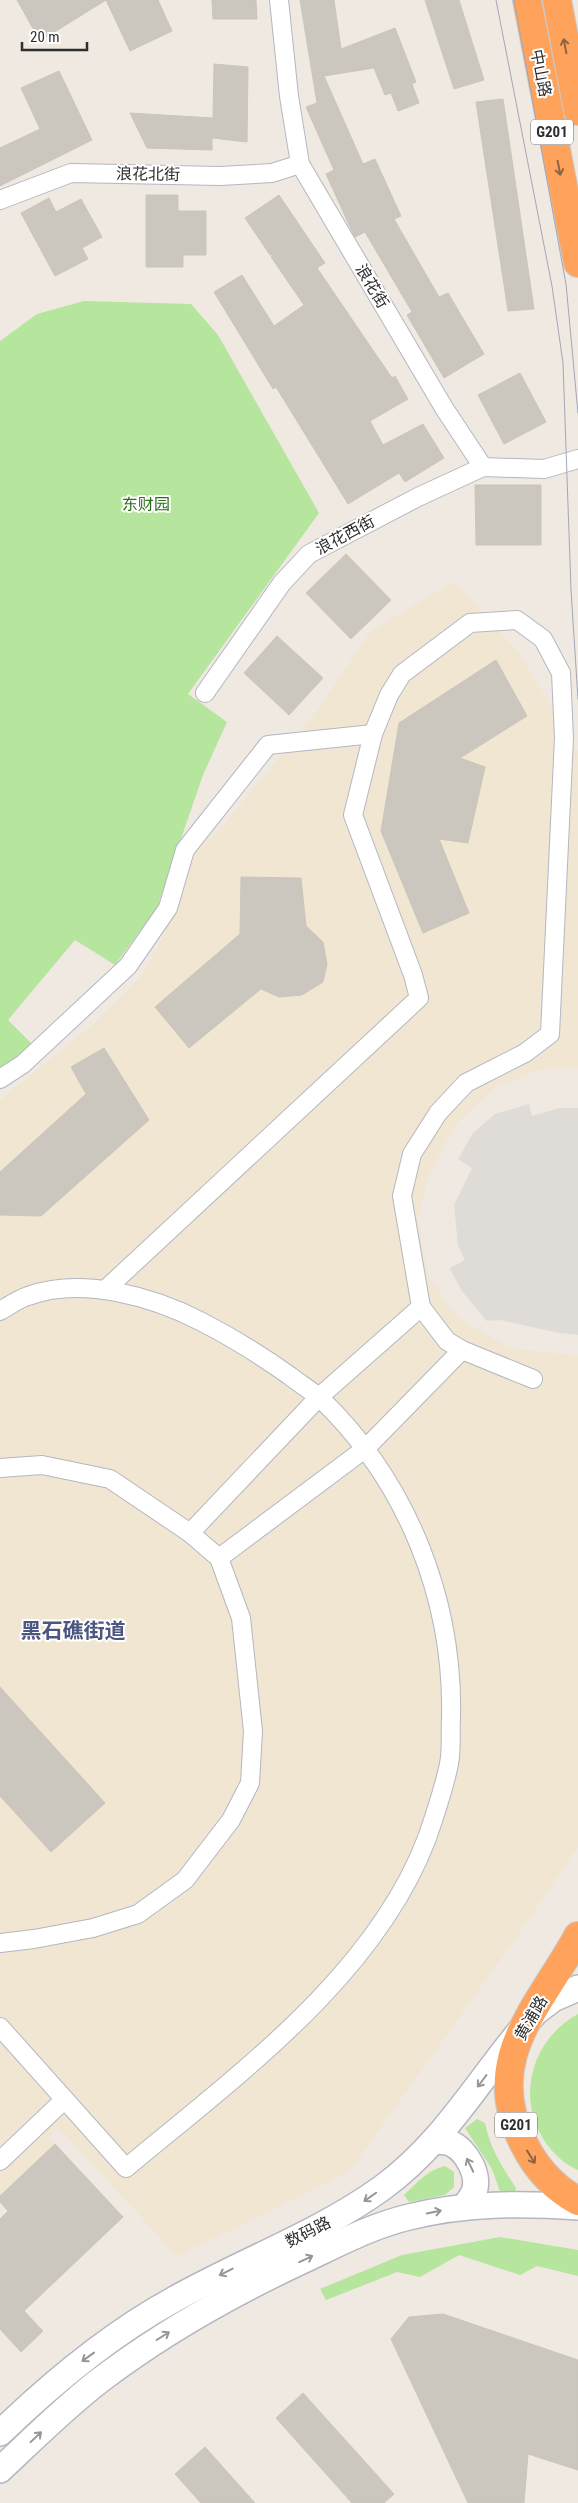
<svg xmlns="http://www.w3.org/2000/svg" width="578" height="2503" viewBox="0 0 578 2503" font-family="'Roboto Condensed','Noto Sans SC',sans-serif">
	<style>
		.education { fill: #f0e6d1 }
		.green { fill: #b6e59e }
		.plaza { fill: #dfdcd8 }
		.building { fill: #cbc7bf; stroke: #cbc5ba }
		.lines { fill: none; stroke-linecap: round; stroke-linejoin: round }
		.street-casing { stroke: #b4b7c1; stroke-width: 20 }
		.secondary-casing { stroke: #b4b7c1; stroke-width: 28 }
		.highway-casing { stroke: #c9c9c9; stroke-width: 30 }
		.street { stroke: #fff; stroke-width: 18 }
		.secondary { stroke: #fff; stroke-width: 25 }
		.highway { stroke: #ffa35c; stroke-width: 28 }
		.tram { stroke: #a3a6b8; stroke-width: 1 }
		.oneway { stroke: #8c6343 }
		.oneway2 { stroke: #969696 }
		.labels { text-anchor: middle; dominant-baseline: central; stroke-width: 4; stroke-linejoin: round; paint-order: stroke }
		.shield { fill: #fff; stroke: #6d6d6d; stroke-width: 1 }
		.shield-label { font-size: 15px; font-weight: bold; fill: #2e2e2e }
		.street-label { font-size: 16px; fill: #2e2e2e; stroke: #fff }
		.park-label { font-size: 16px; fill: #2c6e1b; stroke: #fff }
		.district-label { font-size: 21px; font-weight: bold; fill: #4d5680; stroke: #fff }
	</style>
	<rect width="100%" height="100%" fill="#efe9e1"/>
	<polygon class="education" points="454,582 519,653 578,752 578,1069 562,1067 537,1071 495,1087 455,1125 429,1174 418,1218 428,1275 456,1316 510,1348 578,1356 578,1847 515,1939 349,2172 177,2256 58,2127 48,2137 55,2144 0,2196 0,1100 96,1022 143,974 177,909 185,863 217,832 280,757 316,712 371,631"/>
	<g class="green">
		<polygon points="84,301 191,304 218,335 319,513 188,694 227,722 203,775 157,908 115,965 75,940 8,1020 35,1047 0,1071 0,341 37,314"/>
		<path d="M578,2014v156c-13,-5 -24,-16 -32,-27 -31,-44 -15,-103 32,-129z"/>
		<path d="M477,2119l8,4c5,25 17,44 31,65l-3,8 -11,1 -10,-28 -27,-41z"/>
		<path d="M445,2166l9,6v15l-9,8 -36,7 -5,-7c13,-12 23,-25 41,-29z"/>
		<polygon points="500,2237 578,2250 578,2276 537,2266 520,2275 459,2255 420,2277 397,2272 326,2300 320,2289 402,2255"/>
	</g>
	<polygon class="plaza" points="529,1104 532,1116 559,1108 578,1108 578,1335 559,1333 500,1320 487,1321 461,1290 450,1268 465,1260 458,1246 454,1205 472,1168 458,1159 473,1133 495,1114"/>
	<g class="building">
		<polygon points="17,0 158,0 172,31 130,51 106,0 40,41"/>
		<polygon points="212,0 256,0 257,19 213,19"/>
		<polygon points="300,0 334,0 341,49 395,28 416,82 412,84 419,103 398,111 391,93 385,95 374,68 324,76 363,164 375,159 401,216 394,219 439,297 448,293 484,354 444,378 407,315 412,312 365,232 355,237 351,229 326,174 334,170 306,107 317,103"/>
		<polygon points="425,0 459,0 484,80 454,89"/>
		<polygon points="214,64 248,67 247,142 212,138 212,150 147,148 130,113 213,118"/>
		<polygon points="59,71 92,140 0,186 0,148 40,129 21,88"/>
		<polygon points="503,99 534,309 508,311 476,102"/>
		<polygon points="146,195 178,195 178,211 206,211 206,255 183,255 183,267 146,267"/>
		<polygon points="279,195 325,263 317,268 392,378 395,376 408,399 370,421 383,445 423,424 444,458 405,482 399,473 348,504 276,387 273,389 214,292 242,275 274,326 304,305 271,257 274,255 270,255 245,218"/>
		<polygon points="49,198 56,212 81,199 102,237 82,248 88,259 55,276 21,213"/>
		<polygon points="520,373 546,422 504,444 478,395"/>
		<polygon points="475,485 541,485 541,545 476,545"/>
		<polygon points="346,554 391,600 351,639 306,593"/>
		<polygon points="277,636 323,678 289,715 244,673"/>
		<polygon points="496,660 527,716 460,758 485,767 468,843 439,839 469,913 423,933 381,831 399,723"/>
		<polygon points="241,877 301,878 306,926 323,942 327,964 323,982 302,995 279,997 261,989 189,1048 155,1007 240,934"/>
		<polygon points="104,1048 149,1120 41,1216 0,1215 0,1172 86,1094 71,1067"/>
		<polygon points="0,1687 105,1803 51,1852 0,1796"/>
		<polygon points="55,2144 123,2217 24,2311 43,2331 21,2352 0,2329 0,2219 8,2211 0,2202 0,2196"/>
		<polygon points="443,2314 578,2360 578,2470 528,2454 524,2503 468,2503 391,2339 409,2317"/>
		<polygon points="303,2393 394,2494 384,2503 352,2503 276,2418"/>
		<polygon points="205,2447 255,2503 201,2503 175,2474"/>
	</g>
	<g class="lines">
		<defs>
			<g id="street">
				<polyline points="279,0 289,96 300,164 444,408 483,467"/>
				<polyline points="0,200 71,173 220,176 272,173 300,164"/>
				<polyline points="205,693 282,583 309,554 418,497 483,467 544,469 578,459"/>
				<polyline points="0,1079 23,1064 128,966 168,908 185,850 268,745 373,734"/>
				<polyline points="106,1289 419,998 413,975 353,815 373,734 389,695 402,674 470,623 517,620 543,639 561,673 564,738 550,1034 525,1053 466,1083 438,1113 412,1154 402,1196 421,1307 319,1397 190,1533"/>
				<polyline points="421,1307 447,1341 462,1350"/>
				<path d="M0,1311c9,-5 18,-12 28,-15 54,-20 126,1 174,26 31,16 60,34 88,54 10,8 22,15 31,23 86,83 133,200 130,320 -1,14 1,30 -2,45 -5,24 -14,51 -22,74 -52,138 -191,238 -301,330l-126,-141"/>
				<polyline points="0,1468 42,1465 110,1479 190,1533 219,1558 241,1618 253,1731 250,1783 231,1820 185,1880 138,1914 93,1928 34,1939 0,1943"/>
				<polyline points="219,1558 366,1448 462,1350 533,1379"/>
				<polyline points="0,2161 64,2100"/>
			</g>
			<g id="secondary">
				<path d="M434,2141c5,1 11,0 16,2 16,6 32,34 23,51 -2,4 -6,9 -9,13"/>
				<path d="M0,2433c52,-50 109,-98 173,-133 69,-39 145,-66 209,-112 65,-47 102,-118 154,-176l17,-13 25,-11"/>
				<path d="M0,2470c32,-30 64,-62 99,-89 63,-48 132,-87 205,-121 34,-16 67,-34 105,-43 56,-14 112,-14 169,-10"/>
			</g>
			<g id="highway">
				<polyline points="527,0 578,263"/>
				<polyline points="557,0 578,111"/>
				<path d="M578,1936c-38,70 -98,124 -54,208 12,24 30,44 54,57"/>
			</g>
		</defs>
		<use href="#street" class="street-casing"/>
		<use href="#secondary" class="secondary-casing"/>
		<use href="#highway" class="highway-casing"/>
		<use href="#street" class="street"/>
		<use href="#secondary" class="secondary"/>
		<use href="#highway" class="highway"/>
		<g class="tram">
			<polyline points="496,0 552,286 563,363 571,590 578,699"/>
			<polyline points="514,0 566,284 578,413"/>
		</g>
	</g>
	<defs><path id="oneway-shaft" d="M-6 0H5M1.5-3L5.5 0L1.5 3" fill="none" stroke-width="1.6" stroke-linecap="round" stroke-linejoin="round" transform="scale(1.25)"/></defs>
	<g class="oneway">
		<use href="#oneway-shaft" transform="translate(565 46) rotate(-101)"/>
		<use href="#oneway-shaft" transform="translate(559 168) rotate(79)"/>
		<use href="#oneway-shaft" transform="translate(531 2157) rotate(58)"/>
	</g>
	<g class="oneway2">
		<use href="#oneway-shaft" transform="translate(482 2081) rotate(127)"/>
		<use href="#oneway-shaft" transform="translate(470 2165) rotate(-116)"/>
		<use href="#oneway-shaft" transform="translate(370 2197) rotate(145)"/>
		<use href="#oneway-shaft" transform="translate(434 2212) rotate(-11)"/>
		<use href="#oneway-shaft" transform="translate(306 2259) rotate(-25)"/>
		<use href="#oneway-shaft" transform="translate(226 2272) rotate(153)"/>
		<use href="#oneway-shaft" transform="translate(163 2336) rotate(-32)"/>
		<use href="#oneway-shaft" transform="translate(88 2357) rotate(144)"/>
		<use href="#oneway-shaft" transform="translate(36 2437) rotate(-43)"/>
	</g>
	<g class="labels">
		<g class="shield">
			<rect x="531" y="119.5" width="42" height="25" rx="4"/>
			<rect x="495" y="2112.5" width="42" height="25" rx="4"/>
		</g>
		<g class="shield-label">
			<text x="552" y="132">G201</text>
			<text x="516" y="2125">G201</text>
		</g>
		<g class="street-label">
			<text transform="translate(541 73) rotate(79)">中山路</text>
			<text transform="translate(148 174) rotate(1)">浪花北街</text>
			<text transform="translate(372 286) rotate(59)">浪花街</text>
			<text transform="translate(345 535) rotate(-28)">浪花西街</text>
			<text transform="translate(531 2018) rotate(-60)">黄浦路</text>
			<text transform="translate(308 2232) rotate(-27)">数码路</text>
		</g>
		<g class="park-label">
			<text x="146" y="504">东财园</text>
		</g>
		<g class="district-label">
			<text x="73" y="1631">黑石礁街道</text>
		</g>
	</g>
	<path d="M22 42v8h65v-8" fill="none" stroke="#2e2e2e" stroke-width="2.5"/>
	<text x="30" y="42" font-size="15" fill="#2e2e2e" stroke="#ffffff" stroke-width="4" paint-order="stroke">20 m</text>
</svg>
